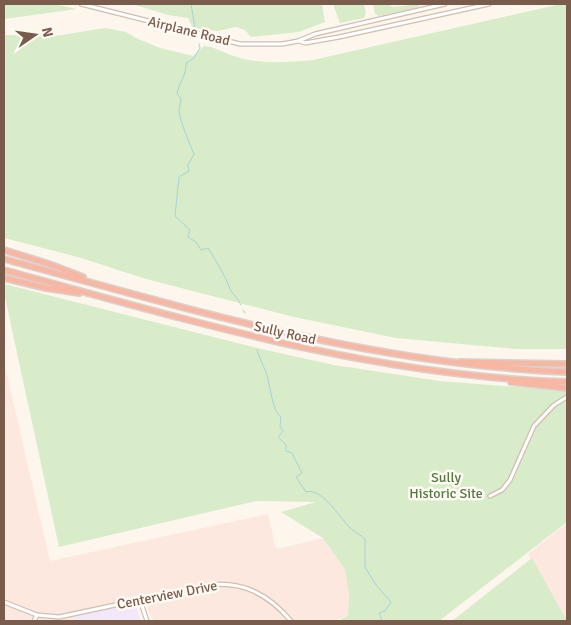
<svg xmlns="http://www.w3.org/2000/svg" width="571" height="625" viewBox="0 0 571 625" font-family="Signika,sans-serif">
	<style>
		.commercial { fill: #fde8e0 }
		.education { fill: #f3e8fa }
		.green { fill: #d8ecc9 }
		.lines { fill: none; stroke-linecap: round; stroke-linejoin: round }
		.stream { stroke: #a5d3da; stroke-width: 1 }
		.minor-casing { stroke: #d1beb0; stroke-width: 5.5 }
		.highway-casing { stroke: #dad1cd; stroke-width: 8 }
		.minor { stroke: #fff; stroke-width: 3 }
		.highway { stroke: #f7b7a3; stroke-width: 5 }
		.labels { text-anchor: middle; dominant-baseline: central; stroke-width: 5; stroke-linejoin: round; paint-order: stroke }
		.street-label { font-size: 14px; fill: #7a5c4d; stroke: #fffaf3 }
		.park-label { font-size: 14px; fill: #537a41; stroke: #fffaf3 }
	</style>
	<rect width="100%" height="100%" fill="#fdf6ec"/>
	<g class="commercial">
		<polygon points="4,362 50,561 268,514 276,549 323,538 345,570 349,596 348,615 335,621 154,621 148,610 149,604 207,592 205,586 73,615 76,621 4,621"/>
		<polygon points="567,523 567,621 528,554"/>
	</g>
	<polygon class="education" points="134,601 141,621 76,621 73,614"/>
	<g class="green">
		<polygon points="4,4 54,4 77,9 4,19"/>
		<polygon points="117,4 322,4 325,22 299,32 251,37 245,30 236,27 218,31 193,28 188,18 168,15 135,5"/>
		<polygon points="333,4 364,4 366,13 364,18 340,23"/>
		<polygon points="373,4 388,4 392,7 420,4 417,8 379,16 375,14"/>
		<path d="M561,4h6v345h-52l-119,-11 -102,-21 -148,-38 -68,-22 -74,-19v-203l51,1 50,-8 21,4 12,7 22,9 33,8 11,-10c12,1 19,7 30,10 25,9 53,6 79,4z"/>
		<polygon points="4,284 257,348 334,365 440,381 567,391 567,522 439,621 338,621 348,615 349,596 345,570 323,538 281,512 316,502 256,501 59,547 4,293"/>
		<polygon points="532,558 567,621 452,621"/>
	</g>
	<g class="lines">
		<g class="stream">
			<polyline points="191,4 195,28"/>
			<path d="M199,44l1,4 -6,10 -8,5c1,12 -7,19 -9,31l4,4c0,5 -2,9 -2,13 2,13 10,31 15,43l-6,11 1,6 -10,6 -4,39 15,14 -2,7 8,5 5,8 7,-2c8,13 17,27 22,41 2,5 9,10 11,16"/>
			<polyline points="243,310 245,313"/>
			<path d="M257,350c2,7 6,15 9,22 4,11 6,39 15,45l-1,9 3,5 -5,6 8,8v6l6,2 10,20 -6,4 10,15c15,-5 34,25 43,35 5,5 12,8 16,12v28l11,18 15,17 -6,9 -6,2 3,8"/>
		</g>
		<defs>
			<g id="minor">
				<polyline points="81,4 240,44 282,44 298,41 315,34 445,4"/>
				<polyline points="299,41 305,43 339,37 489,4"/>
				<polyline points="490,496 502,490 510,480 534,426 554,405 567,397"/>
				<polyline points="140,600 147,621"/>
				<path d="M4,602l33,13 22,2 150,-32c35,-4 60,10 82,36"/>
				<polyline points="34,621 37,615"/>
			</g>
			<g id="highway">
				<polyline points="4,250 49,264 83,277"/>
				<path d="M4,259c188,51 366,105 563,113"/>
				<path d="M4,270c188,51 367,106 563,112"/>
				<polyline points="4,278 46,288 79,293"/>
				<polyline points="460,362 567,364"/>
				<polyline points="511,382 567,388"/>
			</g>
		</defs>
		<use href="#minor" class="minor-casing"/>
		<use href="#highway" class="highway-casing"/>
		<use href="#minor" class="minor"/>
		<use href="#highway" class="highway"/>
	</g>
	<g class="labels">
		<g class="street-label">
			<text transform="translate(189 31) rotate(14)">Airplane Road</text>
			<text transform="translate(285 333) rotate(13)">Sully Road</text>
			<text transform="translate(167 595) rotate(-11)">Centerview Drive</text>
		</g>
		<g class="park-label">
			<text x="446" y="477">Sully<tspan x="446" dy="16">Historic Site</tspan></text>
		</g>
	</g>
	<rect width="571" height="625" fill="none" stroke="#7a5c4d" stroke-width="10"/>
	<g transform="translate(35 35) rotate(77)" stroke="#fffaf3" stroke-width="4" paint-order="stroke">
	<path d="M0-4L9 19L0 12L-9 19Z" fill="#7a5c4d"/>
	<text y="-8" font-size="14" font-weight="bold" text-anchor="middle" fill="#7a5c4d">N</text>
	</g>
</svg>
